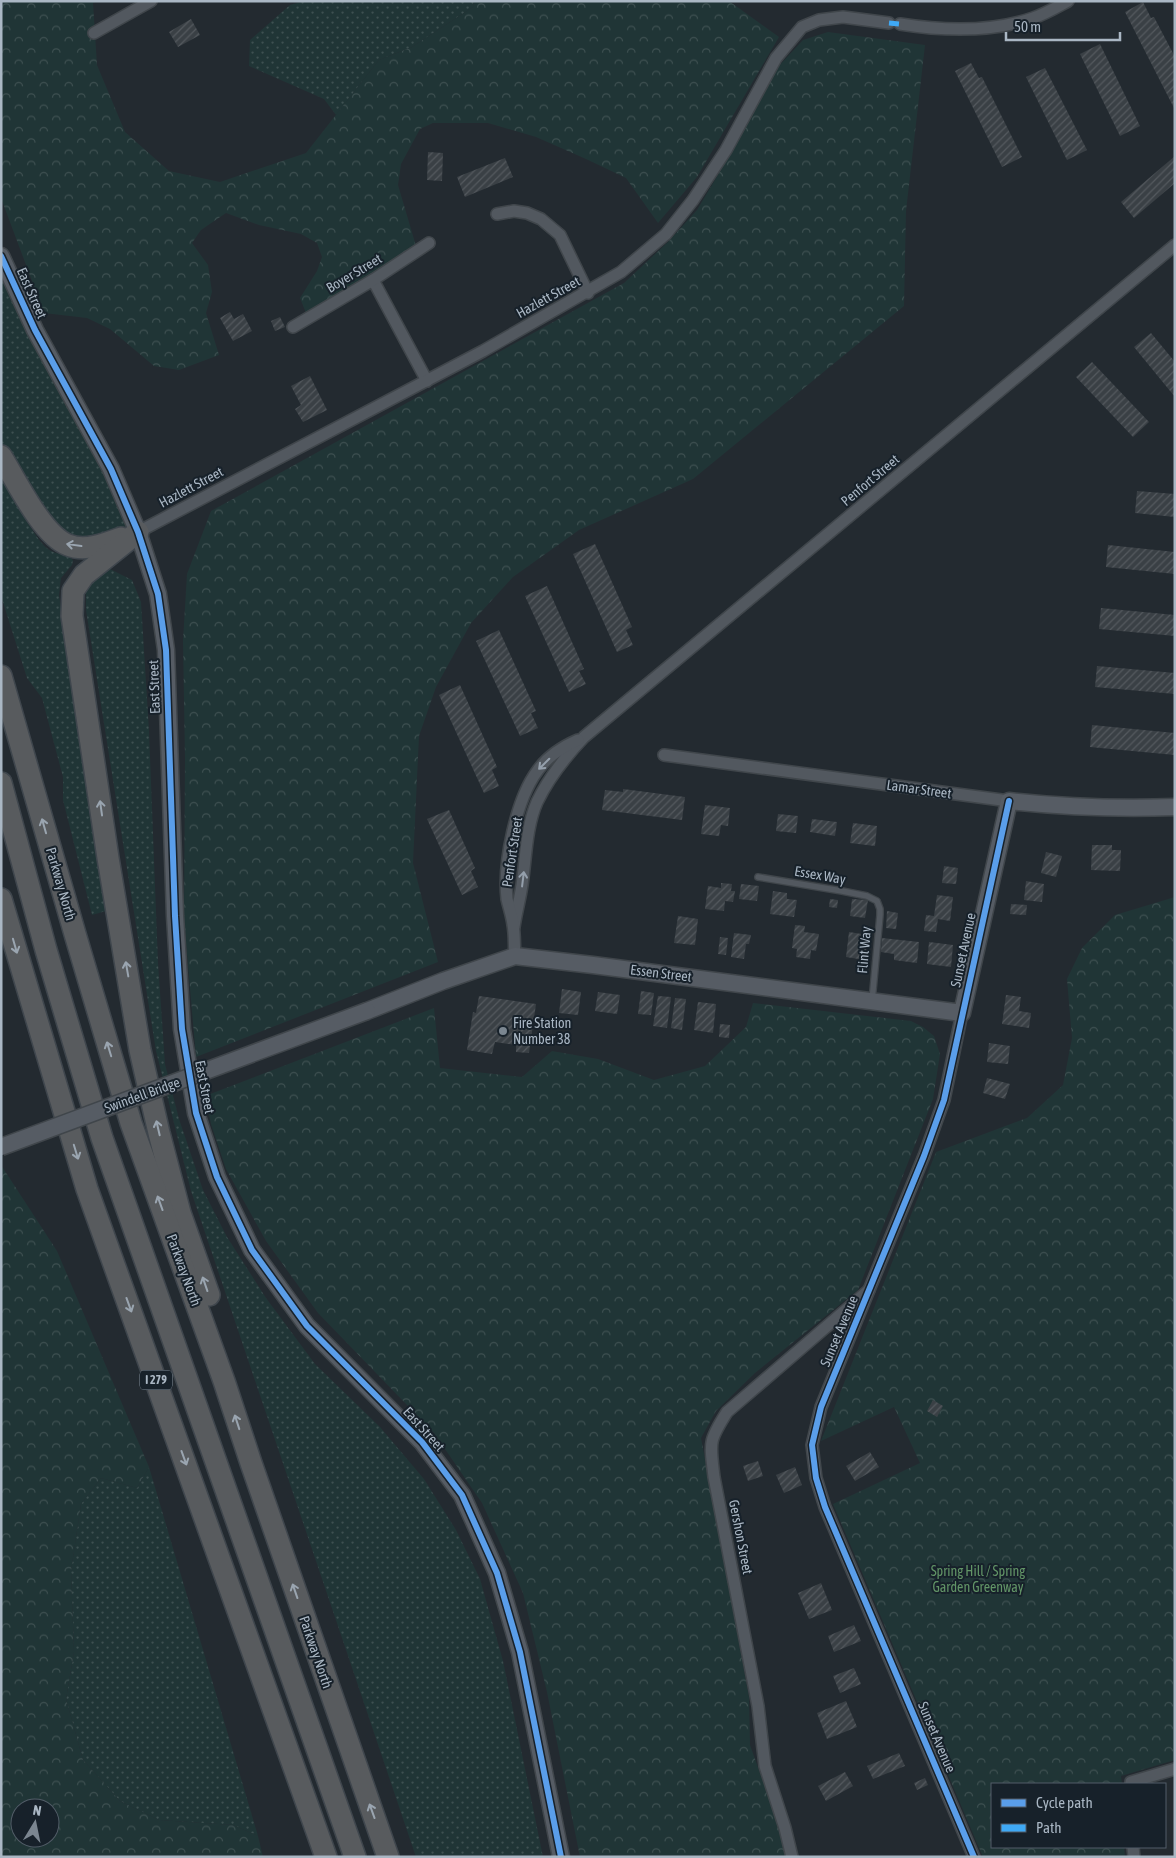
<svg xmlns="http://www.w3.org/2000/svg" width="1176" height="1858" viewBox="0 0 1176 1858" font-family="'Asap Condensed',sans-serif">
	<style>
		.grass { fill: url(#grass-dots) }
		.forest { fill: url(#forest-crowns); fill-rule: evenodd }
		.building { fill: url(#building-hatch) }
		.lines { fill: none; stroke-linecap: round; stroke-linejoin: round }
		.lane-casing { stroke: #40464b; stroke-width: 8 }
		.street-casing { stroke: #40464b; stroke-width: 14 }
		.secondary-casing { stroke: #40464b; stroke-width: 19 }
		.highway-casing { stroke: #3f464d; stroke-width: 24 }
		.lane { stroke: #52585f; stroke-width: 5.5 }
		.street { stroke: #52585f; stroke-width: 11 }
		.secondary { stroke: #565c64; stroke-width: 16 }
		.highway { stroke: #585b5e; stroke-width: 21 }
		.secondary-bridge-casing { stroke: #40464b; stroke-width: 19; stroke-linecap: butt }
		.secondary-bridge { stroke: #565c64; stroke-width: 16 }
		.quiet { stroke: #3fa9f5; stroke-width: 5; stroke-dasharray: 10 5; stroke-linecap: butt }
		.cycleway-casing { stroke: #17212a; stroke-width: 9 }
		.cycleway { stroke: #5a9eea; stroke-width: 6 }
		.oneway { stroke: #9aa5b0 }
		.oneway2 { stroke: #949fab }
		.poi-dot { fill: #7b8690; stroke: #17212a; stroke-width: 2 }
		.labels { text-anchor: middle; dominant-baseline: central; stroke-width: 4; stroke-linejoin: round; paint-order: stroke }
		.shield { fill: #17212a; stroke: #7e8a96; stroke-width: 1 }
		.shield-label { font-size: 12px; font-weight: bold; fill: #aab7c4 }
		.street-label { font-size: 14px; fill: #aab7c4; stroke: #17212a }
		.poi-label { font-size: 14px; fill: #aab7c4; stroke: #17212a; text-anchor: start }
		.park-label { font-size: 14px; fill: #629567; stroke: #17212a }
	</style>
	<defs>
		<pattern id="grass-dots" width="8" height="8" patternUnits="userSpaceOnUse" patternTransform="scale(1.25)"><rect width="8" height="8" fill="#203536"/><path d="M2 2h.1M6 6h.1" fill="none" stroke="#3e5051" stroke-width="1.8" stroke-linecap="round"/></pattern>
		<pattern id="forest-crowns" width="20" height="18" patternUnits="userSpaceOnUse" patternTransform="scale(1.25)"><rect width="20" height="18" fill="#203536"/><path d="M2 6a3 3 0 1 1 6 0M12 15a3 3 0 1 1 6 0" fill="none" stroke="#3e5051"/></pattern>
		<pattern id="building-hatch" width="6" height="6" patternUnits="userSpaceOnUse" patternTransform="scale(1.25)"><rect width="6" height="6" fill="#3a4045"/><path d="M-1 1l2-2M0 6l6-6M5 7l2-2" fill="none" stroke="#54595e"/></pattern>
	</defs>
	<rect width="100%" height="100%" fill="#232a30"/>
	<g class="grass">
		<polygon points="304,1 474,1 473,7 412,47 379,60 336,115 324,99 249,66 250,40 290,5"/>
		<polygon points="1,256 138,532 70,546 1,456"/>
		<path d="M1,477c10,16 34,63 47,72 8,6 19,5 25,11l-1,5 -11,13 -2,17 47,316 -14,4 -29,-115v-23l-21,-79 -15,-20 -26,-82z"/>
		<path d="M110,569l22,11 9,22 8,129 9,232 7,101 14,55 24,71 24,47 39,61 49,66 65,63 44,52 32,51 24,49 23,82 40,196h-127l-225,-666 -35,-140 -70,-441c0,-27 -2,-30 24,-41z"/>
		<polygon points="149,1467 258,1836 233,1825 159,1820 120,1801 83,1760 66,1699 74,1652 71,1571 81,1504 101,1478 137,1488"/>
	</g>
	<g class="forest">
		<polygon points="1,1 98,1 93,3 97,65 125,132 169,171 220,182 306,153 379,60 412,47 473,7 474,1 729,1 779,37 697,177 658,223 626,178 586,159 536,137 488,123 433,123 420,129 401,164 398,185 416,246 306,313 300,298 317,271 322,257 317,243 301,234 259,225 226,213 201,230 192,243 208,265 212,292 206,313 219,355 179,370 154,366 110,329 87,318 44,313 1,198"/>
		<polygon points="828,32 925,45 906,211 904,306 693,479 579,530 513,577 471,623 436,687 419,736 413,863 438,962 196,1057 184,919 185,759 183,641 187,574 211,511 624,283 668,242 697,210 728,158 776,69 803,40"/>
		<polygon points="1175,897 1175,1760 1121,1776 1122,1784 992,1784 992,1847 1124,1847 1125,1857 983,1857 833,1504 920,1463 894,1407 821,1441 936,1152 1027,1118 1063,1085 1072,1038 1067,979 1082,948 1115,915"/>
		<polygon points="753,1003 911,1021 923,1027 934,1036 940,1054 933,1099 858,1290 755,1373 716,1411 701,1438 749,1697 750,1745 785,1843 785,1857 580,1857 547,1692 523,1593 482,1503 434,1433 318,1313 266,1241 226,1169 211,1124 205,1096 434,1008 440,1068 522,1077 552,1051 598,1059 654,1080 705,1066 746,1027"/>
		<path d="M1,1165l56,86 92,216 -12,21 -36,-10 -20,26 -10,67 3,81 -8,47 17,61 37,41 39,19 74,5 25,11 5,21h-262zM20,1808h30v30h-30z"/>
	</g>
	<g class="building">
		<polygon points="1143,2 1151,18 1154,17 1175,57 1175,110 1125,12"/>
		<polygon points="191,19 200,35 178,47 169,32"/>
		<polygon points="1100,44 1140,126 1120,136 1080,54"/>
		<polygon points="971,63 979,78 982,77 1022,157 1002,167 955,71"/>
		<polygon points="1045,68 1087,150 1067,160 1026,77"/>
		<polygon points="428,152 443,153 442,181 427,180"/>
		<polygon points="1175,156 1175,183 1134,218 1121,202"/>
		<polygon points="505,158 513,177 465,197 457,177"/>
		<polygon points="230,312 234,319 243,314 252,331 233,341 220,318"/>
		<polygon points="280,317 285,327 275,331 271,321"/>
		<polygon points="1151,333 1175,362 1175,397 1134,347"/>
		<polygon points="1092,362 1149,422 1133,437 1076,377"/>
		<polygon points="310,376 327,410 303,422 295,409 301,405 291,386"/>
		<polygon points="1137,491 1175,494 1175,517 1135,513"/>
		<polygon points="595,544 632,627 626,630 633,645 617,652 573,554"/>
		<polygon points="1108,545 1175,552 1175,574 1106,567"/>
		<polygon points="547,586 584,669 579,671 586,684 569,692 525,596"/>
		<polygon points="1101,608 1175,615 1175,636 1099,629"/>
		<polygon points="499,630 536,711 531,713 538,728 520,736 476,641"/>
		<polygon points="1097,666 1175,673 1175,694 1095,687"/>
		<polygon points="460,685 497,767 492,770 499,786 484,793 439,695"/>
		<polygon points="1092,725 1175,733 1175,755 1090,747"/>
		<polygon points="623,789 685,797 682,820 602,810 605,790 623,792"/>
		<polygon points="705,805 730,808 728,826 721,825 719,836 701,834"/>
		<polygon points="449,810 475,868 471,871 478,887 462,895 427,819"/>
		<polygon points="778,814 798,816 796,833 776,831"/>
		<polygon points="812,819 837,822 835,836 810,832"/>
		<polygon points="853,823 877,826 875,846 850,843"/>
		<polygon points="1092,845 1112,845 1112,850 1121,850 1120,871 1091,870"/>
		<polygon points="1046,852 1062,856 1056,877 1041,873"/>
		<polygon points="944,866 958,868 956,884 942,883"/>
		<polygon points="1026,881 1044,884 1042,902 1024,900"/>
		<polygon points="721,883 732,884 731,891 735,891 733,902 725,901 724,911 705,909 708,886 721,888"/>
		<polygon points="741,884 759,886 757,901 739,899"/>
		<polygon points="773,891 787,893 787,899 797,900 794,917 770,914"/>
		<polygon points="937,895 953,897 950,921 938,919 936,932 924,931 926,915 934,916"/>
		<polygon points="830,899 838,900 837,908 829,907"/>
		<polygon points="852,899 868,900 865,918 850,916"/>
		<polygon points="1011,904 1027,905 1026,915 1010,914"/>
		<polygon points="887,911 898,913 896,929 886,928"/>
		<polygon points="678,916 698,919 695,945 674,943"/>
		<polygon points="795,925 805,926 804,932 819,934 816,951 811,950 810,959 796,957 797,949 792,948"/>
		<polygon points="849,932 868,935 865,960 846,957"/>
		<polygon points="734,933 751,935 749,944 746,944 744,959 731,957"/>
		<polygon points="720,937 728,938 726,955 718,954"/>
		<polygon points="882,938 919,942 917,963 894,960 894,954 881,952"/>
		<polygon points="929,942 953,945 951,967 927,964"/>
		<polygon points="562,989 581,992 578,1015 559,1013"/>
		<polygon points="641,991 654,993 651,1015 638,1014"/>
		<polygon points="598,992 620,995 617,1014 595,1011"/>
		<polygon points="1006,995 1021,997 1019,1011 1031,1013 1029,1028 1002,1024"/>
		<polygon points="479,996 536,1004 529,1053 516,1052 516,1045 495,1042 492,1054 467,1050 473,1012 476,1013"/>
		<polygon points="658,996 671,997 667,1028 653,1026"/>
		<polygon points="675,998 686,999 682,1030 671,1028"/>
		<polygon points="698,1002 716,1004 713,1033 694,1030"/>
		<polygon points="720,1024 730,1025 729,1038 719,1037"/>
		<polygon points="989,1043 1010,1046 1008,1064 987,1062"/>
		<polygon points="987,1078 1010,1084 1005,1099 983,1093"/>
		<polygon points="933,1400 943,1406 937,1417 927,1411"/>
		<polygon points="870,1452 879,1467 855,1481 846,1466"/>
		<polygon points="758,1461 763,1476 748,1481 743,1466"/>
		<polygon points="795,1467 802,1485 784,1493 776,1475"/>
		<polygon points="821,1583 832,1610 809,1619 798,1593"/>
		<polygon points="854,1625 861,1641 834,1652 828,1636"/>
		<polygon points="854,1668 861,1684 840,1693 833,1676"/>
		<polygon points="846,1701 857,1727 827,1739 817,1713"/>
		<polygon points="899,1753 905,1766 873,1779 867,1766"/>
		<polygon points="845,1772 853,1786 826,1801 818,1786"/>
		<polygon points="925,1778 928,1785 917,1790 914,1783"/>
	</g>
	<g class="lines">
		<defs>
			<polyline id="lane" points="758,877 842,891 867,896 877,901 880,909 880,915 872,1001"/>
			<g id="street">
				<path d="M900,24c44,7 90,9 133,-6 12,-4 24,-11 35,-17"/>
				<polyline points="94,33 151,1"/>
				<polyline points="497,214 514,211 527,213 541,219 560,235 588,293"/>
				<polyline points="373,280 427,381"/>
				<polyline points="293,327 373,280 429,243"/>
				<polyline points="138,532 483,351 621,272 666,234 693,200 726,150 776,58 802,27 819,20 843,17 889,23"/>
				<polyline points="664,755 1009,801"/>
				<path d="M514,927c2,-14 6,-28 8,-42 4,-27 4,-58 15,-83 12,-25 28,-45 47,-65l591,-492"/>
				<path d="M515,956c-1,-10 0,-21 -2,-31 -1,-9 -4,-17 -6,-26 -4,-36 9,-100 31,-129 10,-14 24,-23 40,-30"/>
				<polyline points="962,1013 944,1100 924,1156 821,1407 812,1445 816,1478 825,1507 974,1857"/>
				<polyline points="1131,1784 1131,1782 1175,1769"/>
				<polyline points="1133,1847 1134,1857"/>
				<path d="M792,1857l-7,-29 -20,-62 -7,-60 -44,-229c-4,-35 -6,-35 13,-65l142,-122"/>
			</g>
			<g id="secondary">
				<polyline points="1,256 35,330 111,469 138,532 158,594 166,650 175,916 182,1029 196,1113 217,1177 252,1250 307,1326 422,1442 462,1495 497,1573 520,1652 561,1857"/>
				<path d="M367,1011l76,-30 72,-25 78,9 369,48 47,-212c55,6 110,8 166,6"/>
			</g>
			<g id="highway">
				<path d="M1,456c15,24 41,79 67,89 17,7 37,-1 53,-7"/>
				<polyline points="138,532 84,575 73,591 72,616 108,858 140,1050 159,1133 180,1213 209,1295"/>
				<polyline points="1,676 75,934 131,1123 224,1381 251,1463 388,1857"/>
				<polyline points="1,783 46,950 102,1138 355,1857"/>
				<polyline points="1,899 87,1189 326,1857"/>
			</g>
		</defs>
		<use href="#lane" class="lane-casing"/>
		<use href="#street" class="street-casing"/>
		<use href="#secondary" class="secondary-casing"/>
		<use href="#highway" class="highway-casing"/>
		<use href="#lane" class="lane"/>
		<use href="#street" class="street"/>
		<use href="#secondary" class="secondary"/>
		<use href="#highway" class="highway"/>
		<defs>
			<polyline id="secondary-bridge" points="1,1147 367,1011"/>
		</defs>
		<use href="#secondary-bridge" class="secondary-bridge-casing"/>
		<use href="#secondary-bridge" class="secondary-bridge"/>
		<polyline class="quiet" points="889,23 900,24"/>
		<defs>
			<g id="cycleway">
				<polyline points="1,256 35,330 111,469 138,532 158,594 166,650 175,916 182,1029 196,1113 217,1177 252,1250 307,1326 422,1442 462,1495 497,1573 520,1652 561,1857"/>
				<polyline points="974,1857 825,1507 816,1478 812,1445 821,1407 924,1156 944,1100 1009,801"/>
			</g>
		</defs>
		<use href="#cycleway" class="cycleway-casing"/>
		<use href="#cycleway" class="cycleway"/>
	</g>
	<defs><path id="oneway-shaft" d="M-6 0H5M1.5-3L5.5 0L1.5 3" fill="none" stroke-width="1.6" stroke-linecap="round" stroke-linejoin="round" transform="scale(1.25)"/></defs>
	<g class="oneway">
		<use href="#oneway-shaft" transform="translate(74 545) rotate(-172)"/>
		<use href="#oneway-shaft" transform="translate(101 808) rotate(-98)"/>
		<use href="#oneway-shaft" transform="translate(44 826) rotate(-106)"/>
		<use href="#oneway-shaft" transform="translate(15 946) rotate(74)"/>
		<use href="#oneway-shaft" transform="translate(127 969) rotate(-100)"/>
		<use href="#oneway-shaft" transform="translate(109 1049) rotate(-107)"/>
		<use href="#oneway-shaft" transform="translate(158 1128) rotate(-103)"/>
		<use href="#oneway-shaft" transform="translate(76 1152) rotate(73)"/>
		<use href="#oneway-shaft" transform="translate(160 1203) rotate(-110)"/>
		<use href="#oneway-shaft" transform="translate(205 1284) rotate(-109)"/>
		<use href="#oneway-shaft" transform="translate(129 1305) rotate(70)"/>
		<use href="#oneway-shaft" transform="translate(237 1422) rotate(-108)"/>
		<use href="#oneway-shaft" transform="translate(184 1458) rotate(70)"/>
		<use href="#oneway-shaft" transform="translate(295 1591) rotate(-109)"/>
		<use href="#oneway-shaft" transform="translate(372 1811) rotate(-110)"/>
	</g>
	<g class="oneway2">
		<use href="#oneway-shaft" transform="translate(544 764) rotate(135)"/>
		<use href="#oneway-shaft" transform="translate(523 879) rotate(-83)"/>
	</g>
	<circle class="poi-dot" cx="503" cy="1031" r="5"/>
	<g class="labels">
		<rect class="shield" x="140" y="1370.5" width="32" height="19" rx="4"/>
		<g class="shield-label">
			<text x="156" y="1380">I 279</text>
		</g>
		<g class="street-label">
			<text transform="translate(354 273) rotate(-31)">Boyer Street</text>
			<text transform="translate(32 293) rotate(66)">East Street</text>
			<text transform="translate(548 297) rotate(-29)">Hazlett Street</text>
			<text transform="translate(870 480) rotate(-40)">Penfort Street</text>
			<text transform="translate(191 487) rotate(-28)">Hazlett Street</text>
			<text transform="translate(154 687) rotate(-92)">East Street</text>
			<text transform="translate(919 789) rotate(8)">Lamar Street</text>
			<text transform="translate(512 852) rotate(-81)">Penfort Street</text>
			<text transform="translate(820 875) rotate(10)">Essex Way</text>
			<text transform="translate(61 884) rotate(74)">Parkway North</text>
			<text transform="translate(864 950) rotate(-85)">Flint Way</text>
			<text transform="translate(963 950) rotate(-78)">Sunset Avenue</text>
			<text transform="translate(661 973) rotate(7)">Essen Street</text>
			<text transform="translate(205 1087) rotate(79)">East Street</text>
			<text transform="translate(142 1095) rotate(-20)">Swindell Bridge</text>
			<text transform="translate(184 1270) rotate(70)">Parkway North</text>
			<text transform="translate(839 1331) rotate(-67)">Sunset Avenue</text>
			<text transform="translate(424 1429) rotate(48)">East Street</text>
			<text transform="translate(741 1537) rotate(79)">Gershon Street</text>
			<text transform="translate(316 1652) rotate(71)">Parkway North</text>
			<text transform="translate(937 1737) rotate(67)">Sunset Avenue</text>
		</g>
		<g class="poi-label">
			<text x="513" y="1023">Fire Station<tspan x="513" dy="16">Number 38</tspan></text>
		</g>
		<g class="park-label">
			<text x="978" y="1571">Spring Hill / Spring<tspan x="978" dy="16">Garden Greenway</tspan></text>
		</g>
	</g>
	<rect width="1176" height="1858" fill="none" stroke="#aab7c4" stroke-width="5"/>
	<rect x="991" y="1783" width="175" height="65" fill="#17212a" stroke="#525d68"/>
	<rect x="1001" y="1799" width="25" height="8" fill="#5a9eea" stroke="#525d68"/>
	<text x="1036" y="1808" font-size="15" fill="#aab7c4">Cycle path</text>
	<rect x="1001" y="1824" width="25" height="8" fill="#3fa9f5" stroke="#525d68"/>
	<text x="1036" y="1833" font-size="15" fill="#aab7c4">Path</text>
	<g transform="translate(35 1823) rotate(10)"><circle r="24" fill="#17212a" stroke="#525d68"/>
	<path d="M0-4L9 19L0 12L-9 19Z" fill="#7b8690"/>
	<text y="-8" font-size="14" font-weight="bold" text-anchor="middle" fill="#aab7c4">N</text>
	</g>
	<path d="M1006 32v8h114v-8" fill="none" stroke="#aab7c4" stroke-width="2.5"/>
	<text x="1014" y="32" font-size="15" fill="#aab7c4" stroke="#17212a" stroke-width="4" paint-order="stroke">50 m</text>
</svg>
